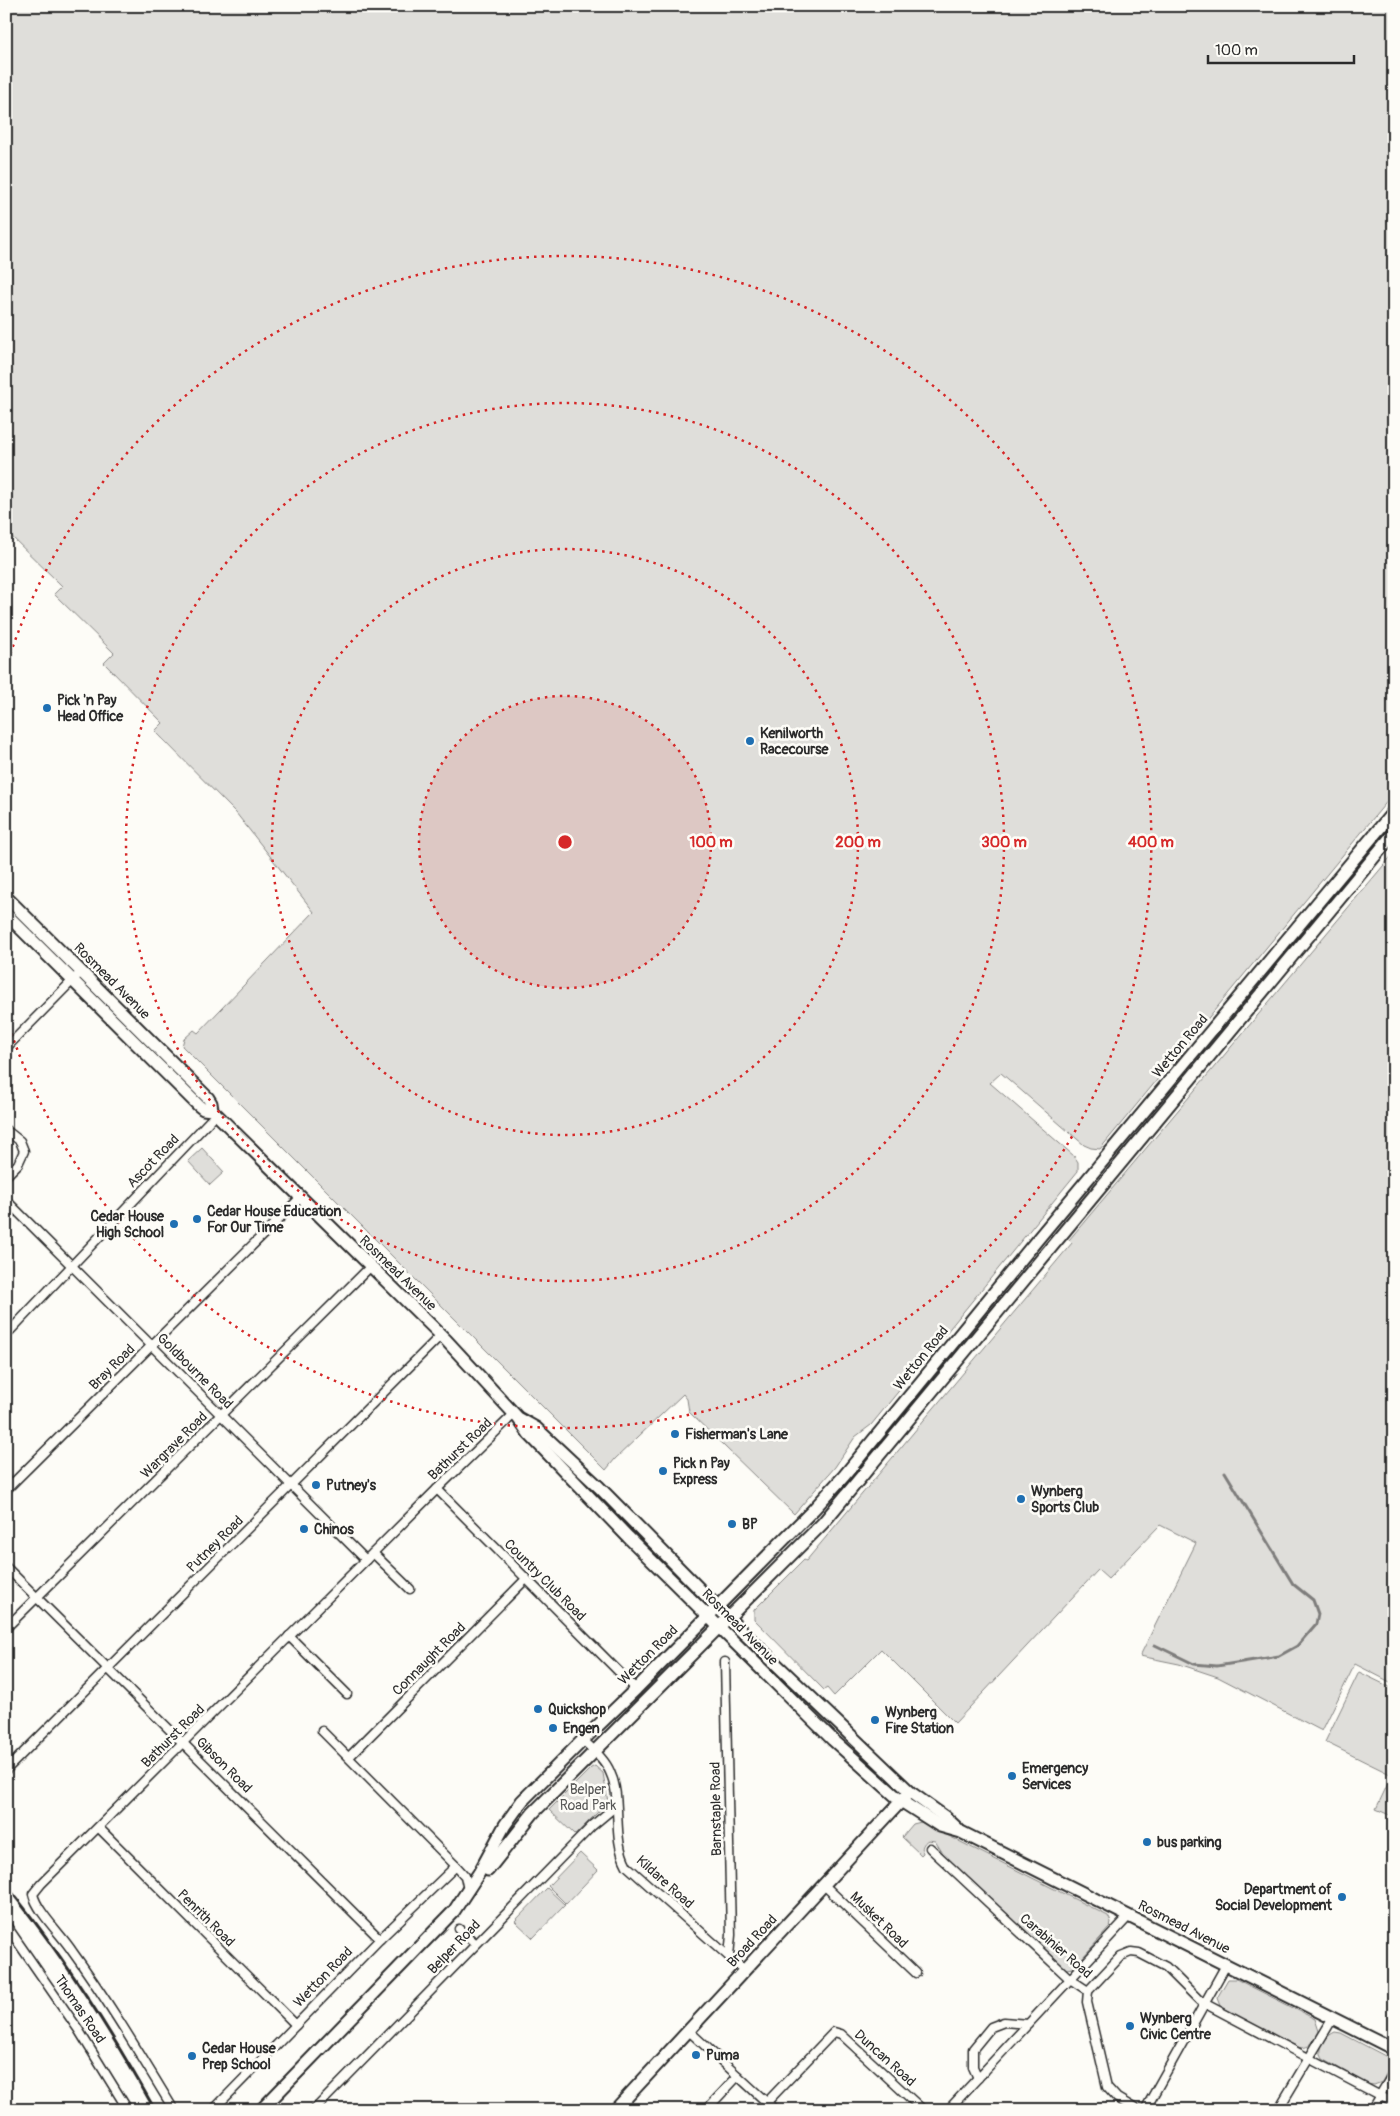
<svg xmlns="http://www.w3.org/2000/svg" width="1400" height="2116" viewBox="0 0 1400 2116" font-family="Pangolin,sans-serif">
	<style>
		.green { fill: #dfdeda; stroke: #858482 }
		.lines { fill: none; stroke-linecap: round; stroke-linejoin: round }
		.stream { stroke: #7e7d7b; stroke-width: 3 }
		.street-casing { stroke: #2b2b2b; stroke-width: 11 }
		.secondary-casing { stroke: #2b2b2b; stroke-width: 15 }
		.street { stroke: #fdfcf7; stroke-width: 8 }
		.secondary { stroke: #fdfcf7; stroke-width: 11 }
		.rail { stroke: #2b2b2b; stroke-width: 3 }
		.ring { fill: none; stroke: #d62828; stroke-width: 2.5; stroke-dasharray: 2.5 5 }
		.poi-dot { fill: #1f6fb2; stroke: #fdfcf7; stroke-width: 2 }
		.labels { text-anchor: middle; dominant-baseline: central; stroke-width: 5; stroke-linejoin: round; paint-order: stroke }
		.poi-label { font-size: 14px; font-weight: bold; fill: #2b2b2b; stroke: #fdfcf7; text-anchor: start }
		.street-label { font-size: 14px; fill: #2b2b2b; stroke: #fdfcf7 }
		.park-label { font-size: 14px; fill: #585857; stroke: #fdfcf7 }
		.centre { fill: #d62828; stroke: #fdfcf7; stroke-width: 2.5 }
		.ring-label { font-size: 15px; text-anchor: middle; font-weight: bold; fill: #d62828; stroke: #fdfcf7; stroke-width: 5; stroke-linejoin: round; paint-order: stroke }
	</style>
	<rect width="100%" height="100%" fill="#fdfcf7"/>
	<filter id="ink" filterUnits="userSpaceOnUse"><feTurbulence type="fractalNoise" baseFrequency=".02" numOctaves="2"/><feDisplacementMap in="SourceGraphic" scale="10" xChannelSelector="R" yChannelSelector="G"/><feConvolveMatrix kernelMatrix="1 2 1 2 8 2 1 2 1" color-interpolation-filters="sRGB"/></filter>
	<g filter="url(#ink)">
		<g class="green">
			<polygon points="6,6 1394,6 1394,793 1100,1149 1091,1148 1084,1145 1001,1073 990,1083 1074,1156 1078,1162 1078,1171 871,1425 855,1437 835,1467 794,1514 689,1412 687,1399 683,1394 615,1459 606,1470 182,1046 184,1039 194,1030 198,1033 314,912 236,813 155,731 163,723 104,663 114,653 54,594 62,586 7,532 13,526 6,520"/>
			<polygon points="1394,853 1394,1684 1355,1664 1322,1731 1218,1677 1179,1664 1140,1656 1196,1543 1160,1525 1108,1579 1098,1570 955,1723 881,1649 834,1696 827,1688 824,1690 754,1619 754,1610 804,1560 806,1561 1072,1243 1069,1240"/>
			<polygon points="202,1148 224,1172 210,1185 188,1161"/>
			<polygon points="1359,1672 1394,1689 1394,1817 1376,1809 1392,1775 1325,1742"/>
			<polygon points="595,1766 603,1773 608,1802 575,1835 549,1810 591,1768"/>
			<path d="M921,1822l187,94 3,6 -1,5 -37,41 -7,1 -122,-114 -9,-14 -7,-1c-5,3 -7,8 -5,13l-2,2 -19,-18 11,-13z"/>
			<polygon points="580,1853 598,1870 566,1904 548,1886"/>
			<polygon points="547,1888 565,1905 533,1938 515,1921"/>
			<path d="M1228,1979h8l79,40 4,12c-5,10 -9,19 -22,16l-77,-41 -3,-8z"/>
			<path d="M1335,2032l6,1 48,25 1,8 -8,16 -8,3 -7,-1 -44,-25c-6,-10 1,-22 12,-27z"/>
		</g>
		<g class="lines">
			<polyline class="stream" points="1155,1645 1194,1664 1217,1666 1279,1656 1297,1646 1316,1624 1318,1614 1313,1600 1293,1584 1225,1472"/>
			<defs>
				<g id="street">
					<polyline points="6,1048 76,977"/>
					<polyline points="6,1130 20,1141 24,1151 18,1164 6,1176"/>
					<polyline points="6,1200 366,1560"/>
					<polyline points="6,1335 216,1114"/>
					<polyline points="437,1489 636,1689"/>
					<polyline points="6,1490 300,1198"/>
					<polyline points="373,1553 410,1589"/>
					<polyline points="6,1567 380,1939"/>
					<polyline points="6,1628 370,1267"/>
					<polyline points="289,1636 347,1694"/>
					<polyline points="725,1662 731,1935 729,1956"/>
					<polyline points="322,1731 456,1866 465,1876 468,1890"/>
					<path d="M583,1740c9,9 22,19 27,32 13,27 1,65 17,94l118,105"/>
					<polyline points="349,1757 526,1579"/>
					<polyline points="6,1770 441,1335"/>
					<polyline points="99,1828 296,2025"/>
					<polyline points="930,1848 1070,1979 1088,1991 1087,2002 1107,2087 1117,2098 1137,2110"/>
					<polyline points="824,1885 916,1973"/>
					<polyline points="6,1925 78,2029 128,2110"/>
					<polyline points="459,1929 475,1943"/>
					<polyline points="1088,1991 1121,1956 1131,1952 1139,1953 1166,1967 1200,2001 1394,2103"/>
					<polyline points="689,2031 775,2110"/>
					<polyline points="978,2078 973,2067 973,2049 991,2027 1004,2022 1028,2024"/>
					<polyline points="767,2102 834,2032 841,2034 923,2110"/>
					<path d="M174,2110c-33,-54 -65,-108 -102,-159 -10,-16 -35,-39 -39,-57l8,-10 396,-395 77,-75"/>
					<polyline points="213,2110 380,1939 456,1866"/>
					<polyline points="314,2110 592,1826 616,1806"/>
					<polyline points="706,2110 738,2076"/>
					<polyline points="948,2110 1129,1916"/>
					<polyline points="1145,2110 1226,1965"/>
					<polyline points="1278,2110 1333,2018"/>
					<polyline points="1371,2110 1394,2072"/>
				</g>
				<g id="secondary">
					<polyline points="6,897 208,1098 211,1103 212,1110"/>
					<polyline points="6,914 198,1105 203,1109 212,1110 446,1340 518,1418 529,1434 628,1537 833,1740 901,1801 940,1826 961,1832 1394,2049"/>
					<polyline points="520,1419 536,1428 599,1487 729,1619 910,1792 945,1817 958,1829"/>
					<polyline points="488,1870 533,1813 823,1523 1394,833"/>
					<polyline points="261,2110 454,1911 479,1873 505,1825 522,1801 583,1740 636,1689 813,1510 844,1476 1037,1240 1394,811"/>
					<polyline points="615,2110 905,1797"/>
				</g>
			</defs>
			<use href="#street" class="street-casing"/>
			<use href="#secondary" class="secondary-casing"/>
			<use href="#street" class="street"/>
			<use href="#secondary" class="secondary"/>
			<path class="rail" d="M6,1885c57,70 105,146 149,225"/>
		</g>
	</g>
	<circle cx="565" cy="842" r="146" fill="#d62828" fill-opacity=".12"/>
	<g class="ring">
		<circle cx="565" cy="842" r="146"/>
		<circle cx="565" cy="842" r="293"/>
		<circle cx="565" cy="842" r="439"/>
		<path d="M8 661A586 586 0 1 1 8 1023"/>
	</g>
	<g class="poi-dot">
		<circle cx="47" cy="708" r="5"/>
		<circle cx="750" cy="741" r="5"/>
		<circle cx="197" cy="1219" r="5"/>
		<circle cx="174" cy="1224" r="5"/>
		<circle cx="675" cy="1434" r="5"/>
		<circle cx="663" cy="1471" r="5"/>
		<circle cx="316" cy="1485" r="5"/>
		<circle cx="1021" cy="1499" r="5"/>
		<circle cx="732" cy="1524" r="5"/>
		<circle cx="304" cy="1529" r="5"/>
		<circle cx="538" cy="1709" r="5"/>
		<circle cx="875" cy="1720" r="5"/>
		<circle cx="553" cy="1728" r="5"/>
		<circle cx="1012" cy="1776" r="5"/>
		<circle cx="1147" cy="1842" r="5"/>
		<circle cx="1342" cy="1897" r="5"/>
		<circle cx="1130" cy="2026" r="5"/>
		<circle cx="696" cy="2055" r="5"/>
		<circle cx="192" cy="2056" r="5"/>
	</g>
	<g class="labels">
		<g class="poi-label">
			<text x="57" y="700">Pick 'n Pay<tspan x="57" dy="16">Head Office</tspan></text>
			<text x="760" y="733">Kenilworth<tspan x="760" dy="16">Racecourse</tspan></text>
			<text x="207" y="1211">Cedar House Education<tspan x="207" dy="16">For Our Time</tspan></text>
			<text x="164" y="1216" text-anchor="end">Cedar House<tspan x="164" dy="16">High School</tspan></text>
			<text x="685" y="1434">Fisherman's Lane</text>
			<text x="673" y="1463">Pick n Pay<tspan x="673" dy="16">Express</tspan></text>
			<text x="326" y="1485">Putney's</text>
			<text x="1031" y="1491">Wynberg<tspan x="1031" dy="16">Sports Club</tspan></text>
			<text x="742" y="1524">BP</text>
			<text x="314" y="1529">Chinos</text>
			<text x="548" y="1709">Quickshop</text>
			<text x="885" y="1712">Wynberg<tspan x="885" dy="16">Fire Station</tspan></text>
			<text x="563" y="1728">Engen</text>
			<text x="1022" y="1768">Emergency<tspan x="1022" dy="16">Services</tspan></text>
			<text x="1157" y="1842">bus parking</text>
			<text x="1332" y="1889" text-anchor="end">Department of<tspan x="1332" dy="16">Social Development</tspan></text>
			<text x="1140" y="2018">Wynberg<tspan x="1140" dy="16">Civic Centre</tspan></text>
			<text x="202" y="2048">Cedar House<tspan x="202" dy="16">Prep School</tspan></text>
			<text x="706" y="2055">Puma</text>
		</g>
		<g class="street-label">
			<text transform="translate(112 981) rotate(45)">Rosmead Avenue</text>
			<text transform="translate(1180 1046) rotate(-50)">Wetton Road</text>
			<text transform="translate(153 1161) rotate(-46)">Ascot Road</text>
			<text transform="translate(398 1273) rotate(44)">Rosmead Avenue</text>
			<text transform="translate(921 1358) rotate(-51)">Wetton Road</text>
			<text transform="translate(112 1367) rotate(-45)">Bray Road</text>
			<text transform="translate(195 1371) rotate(45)">Goldbourne Road</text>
			<text transform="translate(174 1445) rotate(-45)">Wargrave Road</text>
			<text transform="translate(460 1449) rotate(-44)">Bathurst Road</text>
			<text transform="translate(215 1544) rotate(-45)">Putney Road</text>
			<text transform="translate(545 1580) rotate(45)">Country Club Road</text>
			<text transform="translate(740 1627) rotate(45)">Rosmead Avenue</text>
			<text transform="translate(648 1655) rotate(-45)">Wetton Road</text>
			<text transform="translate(429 1659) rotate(-45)">Connaught Road</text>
			<text transform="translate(173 1736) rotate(-45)">Bathurst Road</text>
			<text transform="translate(224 1765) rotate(45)">Gibson Road</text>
			<text transform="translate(716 1809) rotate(-91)">Barnstaple Road</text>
			<text transform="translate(665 1882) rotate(42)">Kildare Road</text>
			<text transform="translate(206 1918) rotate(45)">Penrith Road</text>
			<text transform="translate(879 1920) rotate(44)">Musket Road</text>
			<text transform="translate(1184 1927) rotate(27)">Rosmead Avenue</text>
			<text transform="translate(752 1941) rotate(-47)">Broad Road</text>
			<text transform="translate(1056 1946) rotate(41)">Carabinier Road</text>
			<text transform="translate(454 1947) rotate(-46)">Belper Road</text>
			<text transform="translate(323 1977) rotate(-46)">Wetton Road</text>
			<text transform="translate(80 2009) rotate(56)">Thomas Road</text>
			<text transform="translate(885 2058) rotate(42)">Duncan Road</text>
		</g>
		<g class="park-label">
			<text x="588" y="1789">Belper<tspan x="588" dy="16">Road Park</tspan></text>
		</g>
	</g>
	<circle cx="565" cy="842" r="8" class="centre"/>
	<g class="ring-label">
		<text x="711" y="847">100 m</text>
		<text x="858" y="847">200 m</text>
		<text x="1004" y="847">300 m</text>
		<text x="1151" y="847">400 m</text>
	</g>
	<rect width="1400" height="2116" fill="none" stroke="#fdfcf7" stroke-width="25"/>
	<rect x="12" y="12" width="1375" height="2091" fill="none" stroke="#2b2b2b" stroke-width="2" filter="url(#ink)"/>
	<path d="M1208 55v8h146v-8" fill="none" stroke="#2b2b2b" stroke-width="2.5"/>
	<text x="1215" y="55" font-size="15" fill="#2b2b2b" stroke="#fdfcf7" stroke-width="4" paint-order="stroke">100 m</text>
</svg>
